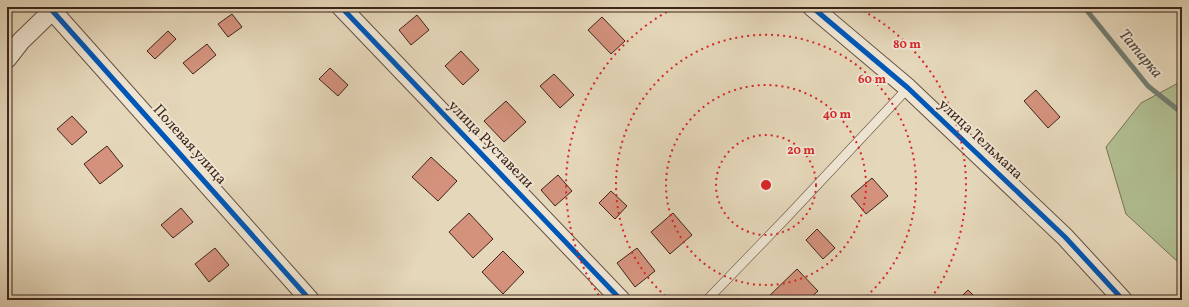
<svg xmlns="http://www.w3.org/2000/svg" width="1189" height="307" viewBox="0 0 1189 307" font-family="Vollkorn,serif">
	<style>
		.green { fill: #b1bf92; stroke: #777256 }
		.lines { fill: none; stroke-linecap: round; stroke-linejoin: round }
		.stream { stroke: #727e74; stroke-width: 5 }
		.building { fill: #d4927d; stroke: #3d251b }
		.service-casing { stroke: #675243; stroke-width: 10 }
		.minor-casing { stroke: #675243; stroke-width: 20 }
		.service { stroke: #eee5d2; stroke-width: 9 }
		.minor { stroke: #eee5d2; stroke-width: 18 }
		.cycleway-casing { stroke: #eee5d2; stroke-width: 8 }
		.cycleway { stroke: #0057b8; stroke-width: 5 }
		.ring { fill: none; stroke: #d62828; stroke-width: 2; stroke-dasharray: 2 4 }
		.labels { text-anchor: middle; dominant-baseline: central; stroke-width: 4; stroke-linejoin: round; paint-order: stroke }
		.street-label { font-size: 15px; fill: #3d251b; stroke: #eee5d2 }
		.water-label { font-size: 16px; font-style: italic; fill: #534a40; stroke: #eee5d2 }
		.centre { fill: #d62828; stroke: #eee5d2; stroke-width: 2 }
		.ring-label { font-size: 12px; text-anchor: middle; font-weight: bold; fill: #d62828; stroke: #eee5d2; stroke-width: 4; stroke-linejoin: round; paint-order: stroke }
	</style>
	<rect width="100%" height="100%" fill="#e5d7ba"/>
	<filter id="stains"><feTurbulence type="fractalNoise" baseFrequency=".005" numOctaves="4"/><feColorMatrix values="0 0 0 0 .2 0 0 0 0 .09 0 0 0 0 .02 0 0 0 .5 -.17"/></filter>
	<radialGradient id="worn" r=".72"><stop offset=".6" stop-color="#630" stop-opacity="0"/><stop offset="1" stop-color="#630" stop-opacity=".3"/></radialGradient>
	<polygon class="green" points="1182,81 1182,264 1178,262 1126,214 1106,147 1141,103"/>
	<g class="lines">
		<polyline class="stream" points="1084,7 1148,86 1182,113"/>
	</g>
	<g class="building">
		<polygon points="892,7 901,7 896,12"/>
		<polygon points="232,14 242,27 228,37 218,24"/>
		<polygon points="417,15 429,30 411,45 399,30"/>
		<polygon points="602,17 625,41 611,54 588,30"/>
		<polygon points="168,31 176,39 155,59 147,51"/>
		<polygon points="207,44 216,55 193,74 183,63"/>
		<polygon points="461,51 479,70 463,85 445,66"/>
		<polygon points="330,68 348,85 338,96 319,79"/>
		<polygon points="554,74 574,95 560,108 540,86"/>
		<polygon points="1036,90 1060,117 1048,128 1024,101"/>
		<polygon points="506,101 526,122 504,142 484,121"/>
		<polygon points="72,116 87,132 72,145 57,129"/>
		<polygon points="107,146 123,166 100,184 84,164"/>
		<polygon points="431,157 457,181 438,201 412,177"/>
		<polygon points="558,175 572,191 555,206 541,190"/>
		<polygon points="872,178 888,196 866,214 851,196"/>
		<polygon points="611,191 627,206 615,219 599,203"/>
		<polygon points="181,208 193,222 173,238 161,225"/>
		<polygon points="469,213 493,239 473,258 449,232"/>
		<polygon points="673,213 692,235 670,254 651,232"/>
		<polygon points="817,229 835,248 823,259 806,240"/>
		<polygon points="215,248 229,265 209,282 195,264"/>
		<polygon points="637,248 655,271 635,287 617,263"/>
		<polygon points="503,251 524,272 503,294 482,272"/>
		<polygon points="797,269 818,291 808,300 765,300"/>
		<polygon points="968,290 978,300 958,300"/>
	</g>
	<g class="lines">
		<defs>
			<polyline id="service" points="707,300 788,216 908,88"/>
			<g id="minor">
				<polyline points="49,7 310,300"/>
				<polyline points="341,7 621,300"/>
				<polyline points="812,7 908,88 1065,237 1123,300"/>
				<polyline points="7,59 21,41 53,10"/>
			</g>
		</defs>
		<use href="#service" class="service-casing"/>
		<use href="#minor" class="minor-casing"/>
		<use href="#service" class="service"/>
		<use href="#minor" class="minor"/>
		<defs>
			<g id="cycleway">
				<polyline points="49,7 310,300"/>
				<polyline points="341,7 621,300"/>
				<polyline points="812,7 908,88 1065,237 1123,300"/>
			</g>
		</defs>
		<use href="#cycleway" class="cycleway-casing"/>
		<use href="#cycleway" class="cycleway"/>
	</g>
	<g class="ring">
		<circle cx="766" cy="185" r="50"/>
		<circle cx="766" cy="185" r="100"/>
		<path d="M670 300A150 150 0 1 1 862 300"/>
		<path d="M602 300A200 200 0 0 1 674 8M858 8A200 200 0 0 1 930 300"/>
	</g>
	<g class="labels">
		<g class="street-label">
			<text transform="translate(980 140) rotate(43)">улица Тельмана</text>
			<text transform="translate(189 145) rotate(48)">Полевая улица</text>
			<text transform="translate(490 145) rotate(46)">улица Руставели</text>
		</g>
		<g class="water-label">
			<text transform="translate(1140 54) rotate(50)">Татарка</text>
		</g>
	</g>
	<circle cx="766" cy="185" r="6" class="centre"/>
	<g class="ring-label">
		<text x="907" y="48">80 m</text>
		<text x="872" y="83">60 m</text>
		<text x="837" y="118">40 m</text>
		<text x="801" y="154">20 m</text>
	</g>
	<rect width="1189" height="307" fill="none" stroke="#e5d7ba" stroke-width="24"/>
	<rect x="8" y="8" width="1173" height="291" fill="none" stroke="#3d251b" stroke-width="2"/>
	<rect x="12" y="12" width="1165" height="283" fill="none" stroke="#3d251b"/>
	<rect width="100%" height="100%" filter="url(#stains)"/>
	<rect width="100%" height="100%" fill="url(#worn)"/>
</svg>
